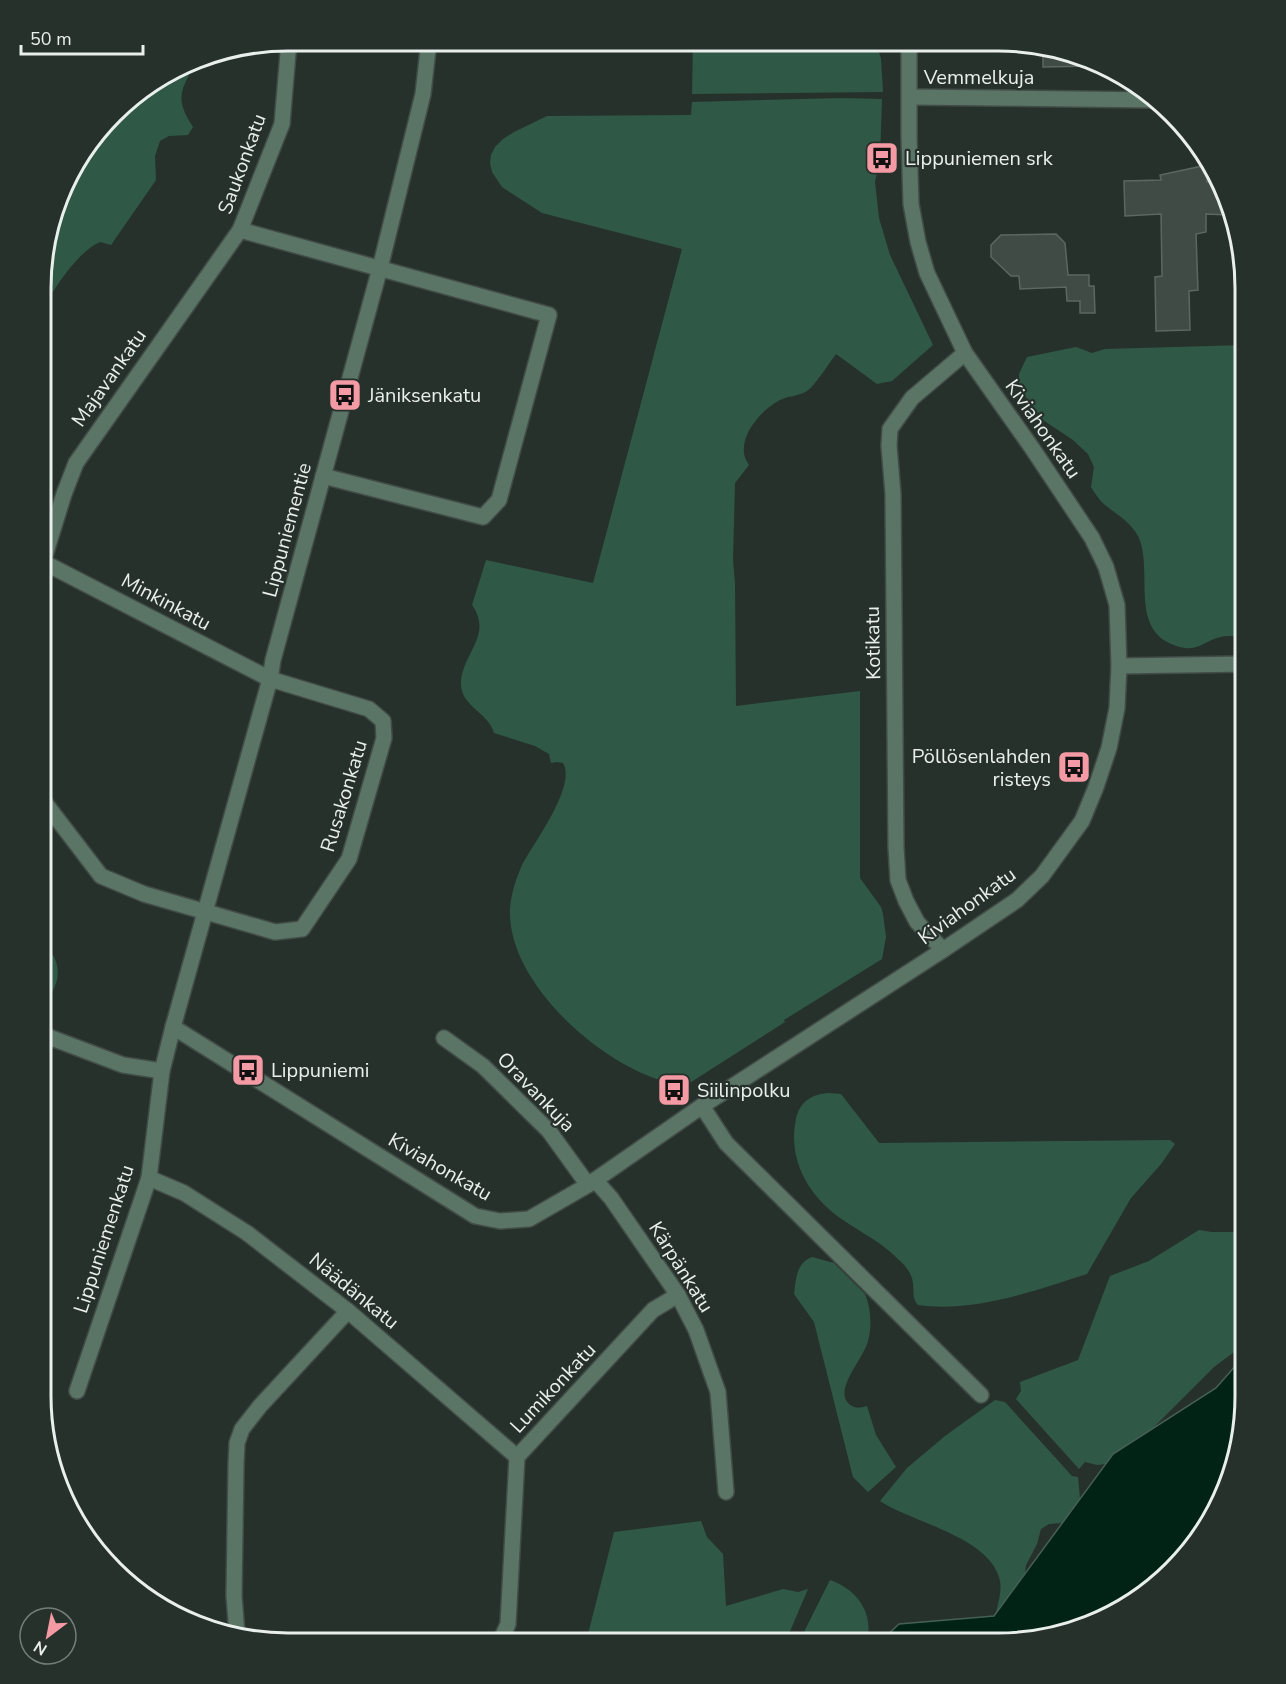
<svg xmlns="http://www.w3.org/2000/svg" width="1286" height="1684" viewBox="0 0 1286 1684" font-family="'Nunito Sans',sans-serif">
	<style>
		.green { fill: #2f5946 }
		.water { fill: #012315; stroke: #476056; stroke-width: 1.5 }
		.building { fill: #414b46; stroke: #5c6761; stroke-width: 1.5 }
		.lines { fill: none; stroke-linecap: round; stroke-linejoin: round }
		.street-casing { stroke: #424c47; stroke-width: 18 }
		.street { stroke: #5a7466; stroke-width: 15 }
		.labels { text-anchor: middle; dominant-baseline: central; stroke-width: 4.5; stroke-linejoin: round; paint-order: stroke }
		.street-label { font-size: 20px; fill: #e9efec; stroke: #27312c }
		.poi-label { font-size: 20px; fill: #e9efec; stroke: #27312c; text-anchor: start }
		.rim { fill: none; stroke: #e9efec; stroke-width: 3 }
	</style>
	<rect width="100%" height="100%" fill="#27312c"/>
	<g class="green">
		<polygon points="693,42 876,42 881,59 883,92 692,94"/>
		<path d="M197,60c-15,29 -24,37 -4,67l-5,8 -19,1 -9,5 -5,15 1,24 -45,65 -11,-3c-23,10 -44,45 -57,65v-52l30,-91 52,-62z"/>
		<path d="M840,98l42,1 -2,59 -5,24 4,36 11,37 43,90 -41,36 -15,3 -41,-30c-6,8 -22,33 -29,37 -8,5 -19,5 -27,9 -20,10 -48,43 -31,65l-14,18 -2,77 2,24 1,122 124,-15v187l21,29 2,7 3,23 -4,22 -98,61 1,2 -97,62c-10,-1 -21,-2 -31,-5 -63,-21 -150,-99 -147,-170 1,-15 6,-30 12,-44 11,-21 55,-79 41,-102l-6,-1 -6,1 -2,-9 -14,-8 -41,-13c-5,-20 -32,-26 -33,-48 -1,-30 33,-49 11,-80l14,-45 107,23 89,-334 -140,-36 -40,-26 -10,-15 -2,-9 1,-8 4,-8 8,-8 11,-7 33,-16 144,-1 1,-13z"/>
		<path d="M1245,345v41l-9,1 5,251c-30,-9 -37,16 -61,9 -54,-14 -25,-76 -42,-111 -8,-15 -21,-21 -33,-31 -6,-5 -10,-12 -14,-18l3,-20 -6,-13 -15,-14 -30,-20 -24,-32v-14l8,-17 49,-10 16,6 13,-4z"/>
		<path d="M41,941c4,5 10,11 13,16 8,15 3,37 -13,43z"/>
		<path d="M829,1093l12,1 38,49 291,-3 5,4 -14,20 -30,34 -44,76c-53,17 -113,39 -169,31 -6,-7 -4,-13 -5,-22 -1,-9 -7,-17 -14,-23 -16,-17 -37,-27 -56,-40 -33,-22 -56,-59 -47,-101 4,-18 16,-25 33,-26z"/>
		<polygon points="1199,1230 1212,1232 1245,1232 1245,1344 1214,1367 1154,1427 1106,1464 1097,1465 1085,1462 1079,1469 1016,1399 1021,1391 1020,1382 1078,1360 1110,1276 1149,1261"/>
		<path d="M812,1257l22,6 31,31c6,14 7,32 3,47 -4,17 -35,49 -19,63 6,5 11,4 18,2l9,29 20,32 -28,25 -15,-15 -39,-155 -20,-28c2,-14 2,-31 18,-37z"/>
		<path d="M995,1400l10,2 67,74 6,1 2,22 -18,24 -13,1 -8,5 -4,15 -11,21 -1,8 -29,40c2,-10 6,-21 4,-32 -9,-44 -87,-58 -120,-80l27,-33 38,-32z"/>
		<polygon points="701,1521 707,1537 723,1554 726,1606 783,1589 798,1592 808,1589 785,1643 586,1642 614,1532"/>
		<path d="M830,1580c28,10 44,33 37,63h-72l8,-9z"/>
	</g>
	<polygon class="water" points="1245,1355 1245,1413 1232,1476 1204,1533 1162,1582 1108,1618 999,1643 879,1643 899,1624 994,1616 1113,1454 1216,1388"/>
	<g class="building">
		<polygon points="1043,47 1091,65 1091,66 1043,67"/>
		<polygon points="1207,165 1207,182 1220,180 1228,215 1206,214 1206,232 1196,234 1198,290 1189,291 1190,330 1156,331 1155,277 1162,276 1161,214 1125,216 1124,181 1161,180 1160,175"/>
		<polygon points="1056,234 1065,243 1068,275 1089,275 1089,286 1094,286 1095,313 1080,313 1080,301 1067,301 1066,287 1020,289 1019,276 1011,276 991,257 991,245 1001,235"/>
	</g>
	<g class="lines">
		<defs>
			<g id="street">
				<polyline points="910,97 1155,100"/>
				<polyline points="240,230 549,315 499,500 483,517 323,476"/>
				<polyline points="42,565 64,494 76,463 240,230 282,124 289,41"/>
				<polyline points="1119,666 1245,664"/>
				<polyline points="42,799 101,876 144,894 275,932 302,929 349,859 384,738 383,721 369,709 270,679 43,562"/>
				<polyline points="943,950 917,922 906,901 898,880 896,847 893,494 889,446 890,429 912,398 965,353"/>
				<polyline points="173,1027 475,1216 500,1221 529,1219 588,1185 702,1106 943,950 1017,900 1042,876 1082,821 1096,787 1109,748 1117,708 1119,666 1117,605 1106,567 1092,538 1032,448 965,353 927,273 918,242 911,204 909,136 909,42"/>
				<polyline points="41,1034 123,1065 162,1071"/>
				<polyline points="444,1038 483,1066 549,1131 588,1185"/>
				<polyline points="702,1106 726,1143 981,1395"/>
				<polyline points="149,1178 184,1193 247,1233 348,1311 517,1457"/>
				<polyline points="595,1180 611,1198 678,1295 696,1330 718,1392 726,1492"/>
				<polyline points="77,1391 149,1178 162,1071 173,1027 270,679 273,660 380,268 423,94 429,41"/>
				<polyline points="237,1634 234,1596 236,1465 237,1443 242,1429 260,1406 348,1311"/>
				<polyline points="500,1642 508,1624 517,1457 653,1310 678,1295"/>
			</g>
		</defs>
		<use href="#street" class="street-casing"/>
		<use href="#street" class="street"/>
	</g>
	<defs>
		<symbol id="bus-square" viewBox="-11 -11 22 22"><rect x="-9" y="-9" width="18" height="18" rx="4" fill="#f49aa4" stroke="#27312c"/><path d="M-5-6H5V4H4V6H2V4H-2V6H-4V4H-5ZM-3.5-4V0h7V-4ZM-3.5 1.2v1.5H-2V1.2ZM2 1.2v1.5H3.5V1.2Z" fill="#111"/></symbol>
	</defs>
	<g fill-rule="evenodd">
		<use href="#bus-square" x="863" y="139" width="38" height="38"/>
		<use href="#bus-square" x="326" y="376" width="38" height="38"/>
		<use href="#bus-square" x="1055" y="748" width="38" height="38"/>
		<use href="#bus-square" x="229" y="1051" width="38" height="38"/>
		<use href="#bus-square" x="655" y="1071" width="38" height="38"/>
	</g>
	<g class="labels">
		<g class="street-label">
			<text x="979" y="77">Vemmelkuja</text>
			<text transform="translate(242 164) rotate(-70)">Saukonkatu</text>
			<text transform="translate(109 378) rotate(-55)">Majavankatu</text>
			<text transform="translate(1043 429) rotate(55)">Kiviahonkatu</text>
			<text transform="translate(287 530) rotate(-75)">Lippuniementie</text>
			<text transform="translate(166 602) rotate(28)">Minkinkatu</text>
			<text transform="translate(873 643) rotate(-91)">Kotikatu</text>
			<text transform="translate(344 796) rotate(-73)">Rusakonkatu</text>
			<text transform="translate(967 906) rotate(-36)">Kiviahonkatu</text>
			<text transform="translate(536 1092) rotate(46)">Oravankuja</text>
			<text transform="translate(440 1167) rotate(30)">Kiviahonkatu</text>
			<text transform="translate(104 1239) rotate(-72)">Lippuniemenkatu</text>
			<text transform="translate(681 1267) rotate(58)">Kärpänkatu</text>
			<text transform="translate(354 1291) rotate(39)">Näädänkatu</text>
			<text transform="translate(553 1388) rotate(-47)">Lumikonkatu</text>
		</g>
		<g class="poi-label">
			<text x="905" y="158">Lippuniemen srk</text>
			<text x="368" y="395">Jäniksenkatu</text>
			<text x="1051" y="756" text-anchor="end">Pöllösenlahden<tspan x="1051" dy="23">risteys</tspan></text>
			<text x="271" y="1070">Lippuniemi</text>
			<text x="697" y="1090">Siilinpolku</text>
		</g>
	</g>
	<path d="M0 0H1286V1684H0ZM288 51H998A237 237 0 0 1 1235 288V1396A237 237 0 0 1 998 1633H288A237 237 0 0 1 51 1396V288A237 237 0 0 1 288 51Z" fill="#27312c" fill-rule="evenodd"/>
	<path class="rim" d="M288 51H998A237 237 0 0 1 1235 288V1396A237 237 0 0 1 998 1633H288A237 237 0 0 1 51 1396V288A237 237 0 0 1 288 51Z"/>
	<g transform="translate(48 1636) rotate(212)"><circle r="28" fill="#27312c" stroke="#757d79" stroke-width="1.5"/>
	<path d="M0-4.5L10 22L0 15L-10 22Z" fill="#f49aa4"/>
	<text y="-9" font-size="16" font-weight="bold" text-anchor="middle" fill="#e9efec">N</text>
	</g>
	<path d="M21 45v9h122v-9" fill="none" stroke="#e9efec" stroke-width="3"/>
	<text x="30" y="45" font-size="18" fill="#e9efec" stroke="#27312c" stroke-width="4.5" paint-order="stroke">50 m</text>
</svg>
